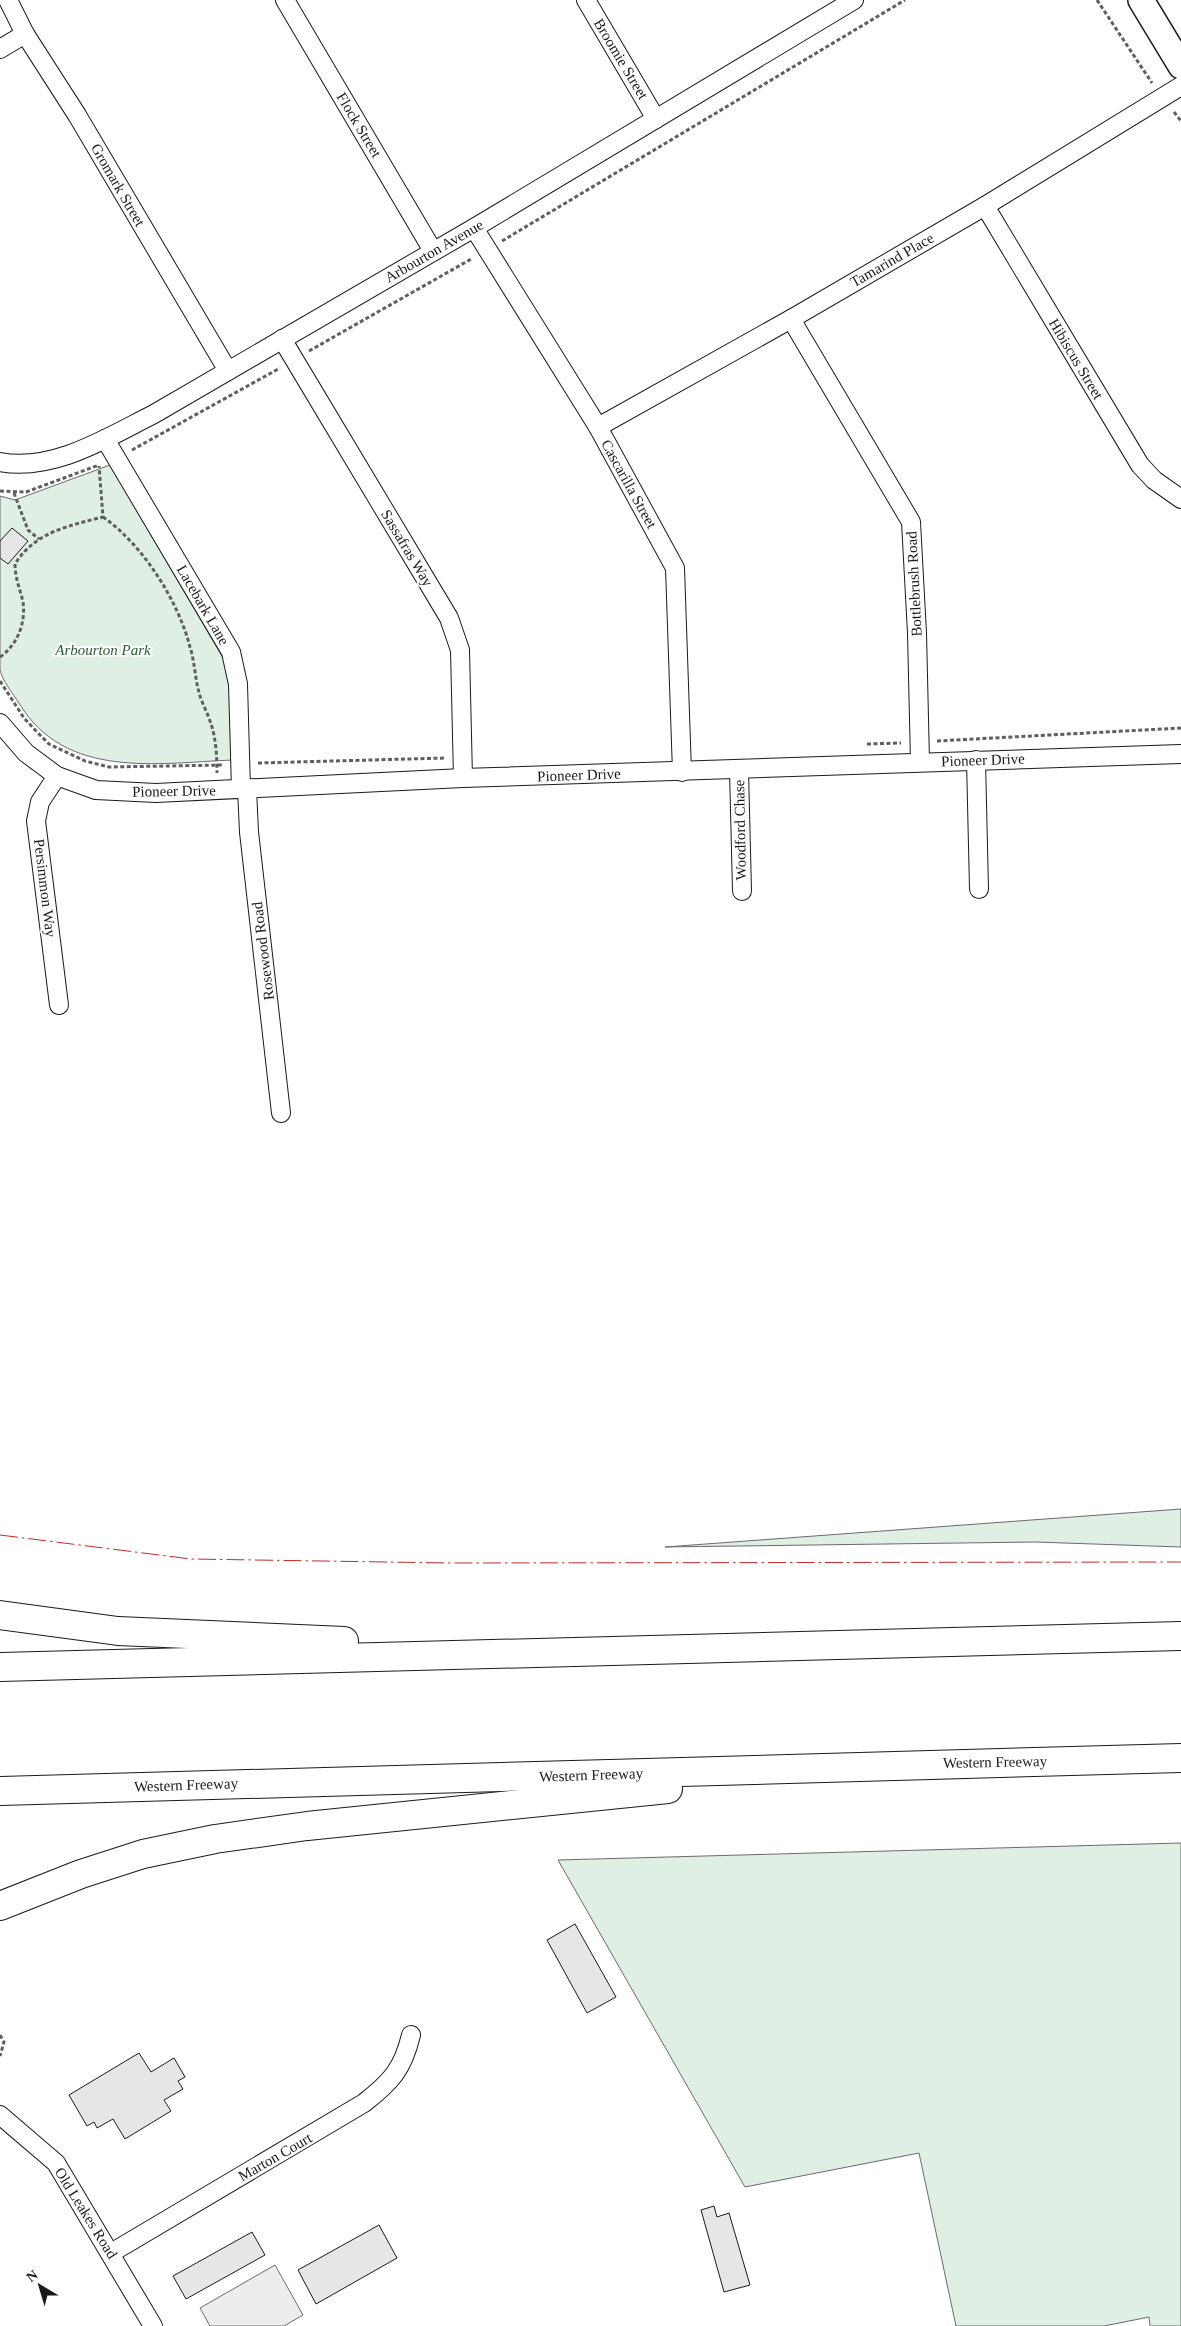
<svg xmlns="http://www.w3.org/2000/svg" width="1181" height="2326" viewBox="0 0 1181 2326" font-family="Georgia,serif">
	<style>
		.green { fill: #e0efe3; stroke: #6a6a6a }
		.parking { fill: #ededed; stroke: #6a6a6a }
		.building { fill: #e6e6e6; stroke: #1a1a1a }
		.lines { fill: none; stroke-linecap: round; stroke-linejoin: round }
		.street-casing { stroke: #1a1a1a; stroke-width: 20 }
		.secondary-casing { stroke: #1a1a1a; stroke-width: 28 }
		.highway-casing { stroke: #1a1a1a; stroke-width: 30 }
		.path { stroke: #5f5f5f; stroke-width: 3; stroke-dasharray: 4 2.5; stroke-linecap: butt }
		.street { stroke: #fff; stroke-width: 18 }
		.secondary { stroke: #fff; stroke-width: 25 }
		.highway { stroke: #fff; stroke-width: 28 }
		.power { stroke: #c62828; stroke-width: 1; stroke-dasharray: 18 4 2.5 4; stroke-linecap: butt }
		.labels { text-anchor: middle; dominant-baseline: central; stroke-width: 4; stroke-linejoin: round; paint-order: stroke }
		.street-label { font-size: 15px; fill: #1a1a1a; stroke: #fff }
		.park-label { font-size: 15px; font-style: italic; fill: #2b5a34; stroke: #fff }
	</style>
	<rect width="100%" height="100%" fill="#fff"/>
	<g class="green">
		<path d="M110,465l117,200 4,21 2,74c-76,3 -168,20 -214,-57 -6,-9 -17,-23 -19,-33 0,-17 0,-36 0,-53 0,-40 0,-81 0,-121l15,4z"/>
		<polygon points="1181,1509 1181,1547 1035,1542 665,1547"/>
		<polygon points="1181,1843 1181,2326 1150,2326 1149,2317 1104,2326 956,2326 919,2153 745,2187 558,1860"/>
	</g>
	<polygon class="parking" points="275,2265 303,2315 284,2326 210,2326 200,2308"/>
	<g class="building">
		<polygon points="12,528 28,541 8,564 0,558 0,541"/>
		<polygon points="575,1924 616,1997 587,2013 547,1940"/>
		<polygon points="139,2053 151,2072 174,2058 185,2077 178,2081 183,2089 164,2100 171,2111 125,2139 113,2119 97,2128 94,2122 87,2126 69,2095"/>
		<polygon points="714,2206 717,2217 729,2213 750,2285 724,2292 701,2210"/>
		<polygon points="379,2225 397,2258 316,2304 298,2270"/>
		<polygon points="252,2232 265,2255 186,2299 173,2276"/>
	</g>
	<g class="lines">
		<defs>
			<g id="street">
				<polyline points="8,0 25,34 77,115 228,371"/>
				<polyline points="285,0 433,251"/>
				<polyline points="586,0 656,119"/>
				<polyline points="0,49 25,34"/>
				<polyline points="985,206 1140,465 1154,480 1181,499"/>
				<polyline points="474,228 598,427 675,568 682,772"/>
				<polyline points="791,319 911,522 917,633 920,762"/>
				<polyline points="282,339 449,618 460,650 463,778"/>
				<polyline points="598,427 791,319 985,206 1181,86"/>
				<polyline points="105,439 231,652 238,684 241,789"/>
				<path d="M0,462c54,10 108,-25 154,-48l320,-186 380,-228"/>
				<polyline points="0,723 26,753 57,776 96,790 156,793 463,778 1181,754"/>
				<polyline points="976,760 979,889"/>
				<polyline points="739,770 742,891"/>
				<polyline points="57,776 40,802 36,821 59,1005"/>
				<polyline points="247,789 249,832 281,1113"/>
				<polyline points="0,2115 56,2163 153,2326"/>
				<path d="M111,2253l253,-150c27,-21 39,-34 47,-68"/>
			</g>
			<polyline id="secondary" points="1141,0 1181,66"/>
			<g id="highway">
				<polyline points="0,1615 118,1631 344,1641"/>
				<polyline points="0,1667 1181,1636"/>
				<polyline points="0,1791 1181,1758"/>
				<polyline points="0,1906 81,1874 143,1854 215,1839 307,1826 668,1789"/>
			</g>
		</defs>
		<use href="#street" class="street-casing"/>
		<use href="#secondary" class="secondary-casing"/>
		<use href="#highway" class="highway-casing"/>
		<g class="path">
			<polyline points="1097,0 1152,83"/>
			<polyline points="1174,112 1181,121"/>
			<polyline points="502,241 905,0"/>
			<polyline points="309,351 473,258"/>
			<polyline points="132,450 280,368"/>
			<polyline points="0,491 26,492 99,465"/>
			<polyline points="14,493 28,530 39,539"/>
			<path d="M103,517c39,27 75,83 87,130 5,16 5,33 10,49 3,9 8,18 11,28 5,14 6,34 6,49"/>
			<path d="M0,657c17,-12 26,-33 23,-55 -3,-13 -8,-24 -8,-38 20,-32 53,-38 88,-47l-4,-51"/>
			<polyline points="0,681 24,718 37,732 49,744 85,761 109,767 224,765"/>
			<polyline points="937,741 1181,728"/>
			<polyline points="867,744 901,743"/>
			<polyline points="258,763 446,758"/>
			<polyline points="0,2035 4,2042 0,2056"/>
		</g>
		<use href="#street" class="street"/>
		<use href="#secondary" class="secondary"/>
		<use href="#highway" class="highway"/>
		<polyline class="power" points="0,1535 191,1559 451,1563 1181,1562"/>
	</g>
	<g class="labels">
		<g class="street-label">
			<text transform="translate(621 59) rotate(59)">Broomie Street</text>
			<text transform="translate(359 125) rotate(59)">Flock Street</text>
			<text transform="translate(118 185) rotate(60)">Gromark Street</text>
			<text transform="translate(434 251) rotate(-30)">Arbourton Avenue</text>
			<text transform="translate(892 260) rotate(-30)">Tamarind Place</text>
			<text transform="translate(1076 359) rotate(59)">Hibiscus Street</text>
			<text transform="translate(629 484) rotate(61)">Cascarilla Street</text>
			<text transform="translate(407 548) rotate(59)">Sassafras Way</text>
			<text transform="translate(914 584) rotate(-93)">Bottlebrush Road</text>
			<text transform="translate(203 605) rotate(60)">Lacebark Lane</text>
			<text transform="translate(983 760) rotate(-2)">Pioneer Drive</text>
			<text transform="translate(579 775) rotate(-2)">Pioneer Drive</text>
			<text transform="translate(174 791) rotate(-1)">Pioneer Drive</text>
			<text transform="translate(740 830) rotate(-91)">Woodford Chase</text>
			<text transform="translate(45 888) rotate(83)">Persimmon Way</text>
			<text transform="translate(263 951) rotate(-97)">Rosewood Road</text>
			<text transform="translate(995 1762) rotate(-1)">Western Freeway</text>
			<text transform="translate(591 1775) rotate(-2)">Western Freeway</text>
			<text transform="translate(186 1785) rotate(-2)">Western Freeway</text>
			<text transform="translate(275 2157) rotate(-30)">Marton Court</text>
			<text transform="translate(86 2213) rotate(58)">Old Leakes Road</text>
		</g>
		<g class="park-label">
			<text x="103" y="650">Arbourton Park</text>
		</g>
	</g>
	<g transform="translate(40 2286) rotate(322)" stroke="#ffffff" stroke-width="4" paint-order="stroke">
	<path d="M0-4L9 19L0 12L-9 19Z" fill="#1a1a1a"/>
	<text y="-8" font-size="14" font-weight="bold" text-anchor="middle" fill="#1a1a1a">N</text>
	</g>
</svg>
